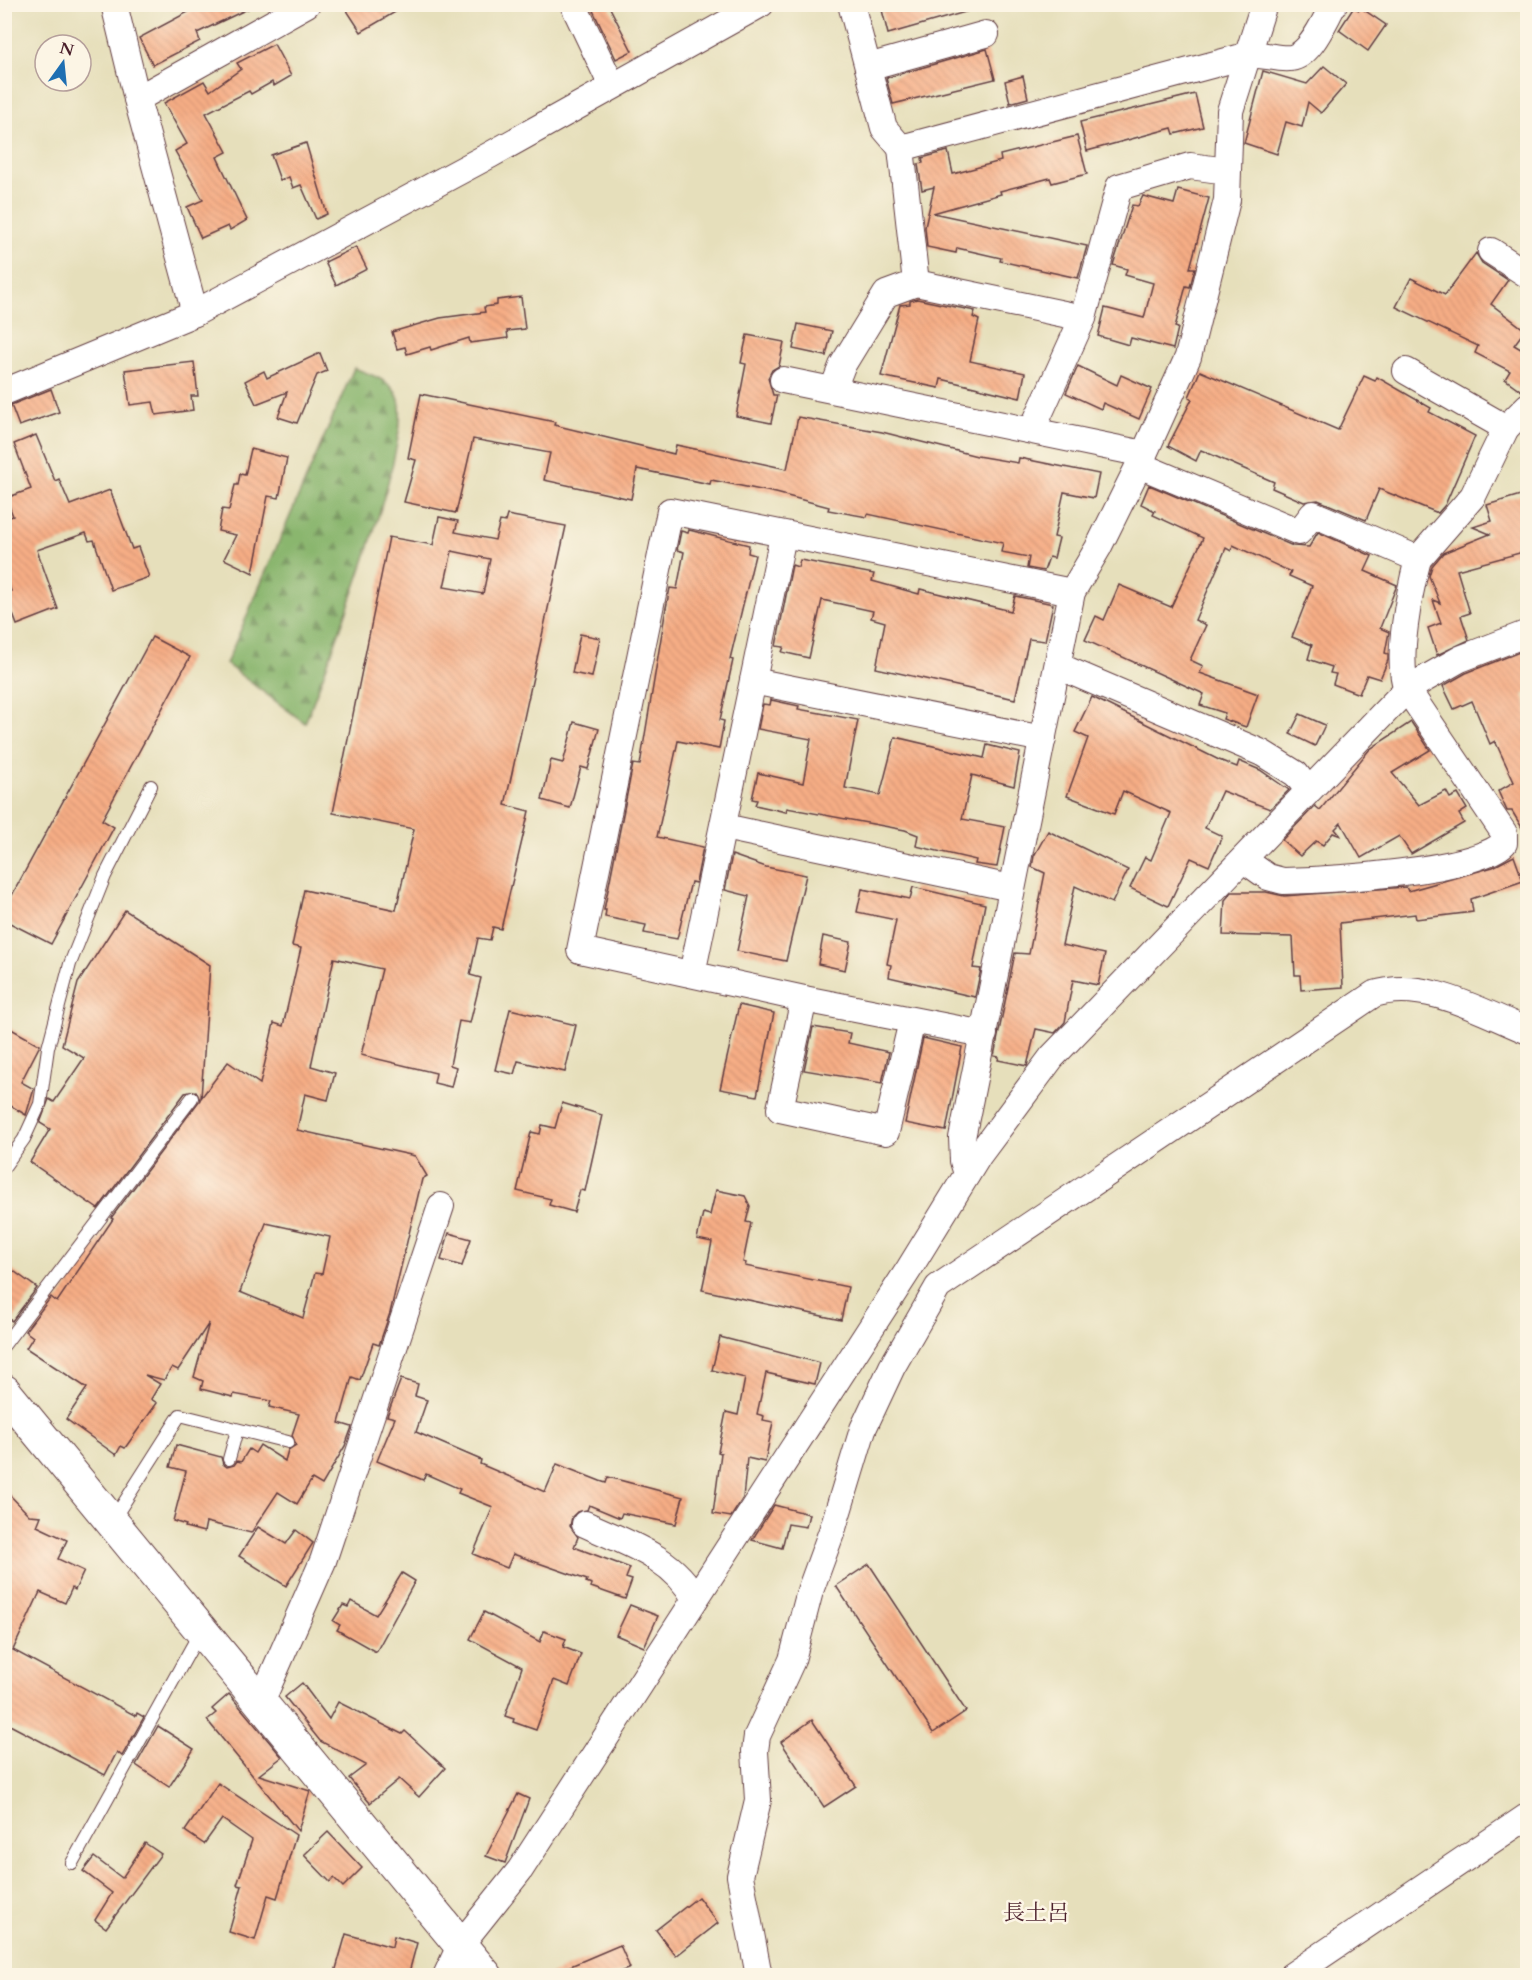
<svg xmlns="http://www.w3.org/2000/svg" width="1532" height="1980" viewBox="0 0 1532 1980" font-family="Cardo,'Noto Serif JP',serif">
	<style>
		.forest { fill: url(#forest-firs); stroke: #6a6a4c; stroke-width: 1.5 }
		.building { fill: url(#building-back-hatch); fill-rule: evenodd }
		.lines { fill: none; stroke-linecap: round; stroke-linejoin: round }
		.lane-casing { stroke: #613c41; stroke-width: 14 }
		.street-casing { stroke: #613c41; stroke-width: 28 }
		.secondary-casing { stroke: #613c41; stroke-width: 35 }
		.lane { stroke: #fff; stroke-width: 12 }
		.street { stroke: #fff; stroke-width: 26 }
		.secondary { stroke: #fff; stroke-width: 33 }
		.labels { text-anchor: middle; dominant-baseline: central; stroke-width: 5; stroke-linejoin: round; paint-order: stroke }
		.quarter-label { font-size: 22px; fill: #4a1f2b; stroke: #fcf5e5 }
	</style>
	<defs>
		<pattern id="forest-firs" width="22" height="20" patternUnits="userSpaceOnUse" patternTransform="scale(1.5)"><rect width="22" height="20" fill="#8ab66e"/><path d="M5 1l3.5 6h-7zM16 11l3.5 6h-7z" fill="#73935b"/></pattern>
		<pattern id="building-back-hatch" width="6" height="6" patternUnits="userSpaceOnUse" patternTransform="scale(1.5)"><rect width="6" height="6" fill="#f6ad85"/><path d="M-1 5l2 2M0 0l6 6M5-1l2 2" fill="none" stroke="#d49473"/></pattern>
	</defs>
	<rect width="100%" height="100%" fill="#fcf5e5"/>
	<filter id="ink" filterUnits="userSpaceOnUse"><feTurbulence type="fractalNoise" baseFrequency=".0167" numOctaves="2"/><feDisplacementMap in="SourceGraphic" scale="12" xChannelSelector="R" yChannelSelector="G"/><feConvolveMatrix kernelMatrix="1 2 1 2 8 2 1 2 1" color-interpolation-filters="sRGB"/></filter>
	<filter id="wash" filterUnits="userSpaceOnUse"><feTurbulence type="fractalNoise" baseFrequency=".008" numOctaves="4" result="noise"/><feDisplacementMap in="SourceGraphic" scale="24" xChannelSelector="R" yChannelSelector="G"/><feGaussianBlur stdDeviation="1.35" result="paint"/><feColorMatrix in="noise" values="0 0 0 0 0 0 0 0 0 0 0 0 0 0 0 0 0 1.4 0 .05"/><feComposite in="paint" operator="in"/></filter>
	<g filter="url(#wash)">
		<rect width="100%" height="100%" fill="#e6dfbb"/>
		<path class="forest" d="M354,368c15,6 37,12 44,29 18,42 -73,274 -93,326l-79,-59z"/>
		<g id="blocks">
			<g class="building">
				<polygon points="203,4 258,4 197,33 200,41 153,65 139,38"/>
				<polygon points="363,4 409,4 361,32 346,9"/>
				<polygon points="590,4 608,4 632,51 616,59"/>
				<polygon points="905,4 969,4 969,11 888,34 882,10"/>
				<polygon points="1354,7 1359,10 1361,8 1386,25 1368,51 1339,30"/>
				<polygon points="274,44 291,76 274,86 272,82 251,94 249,91 206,113 227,152 217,157 247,220 230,230 228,226 201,238 187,207 203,200 175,151 187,144 164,103 204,81 210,91 241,69 237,63"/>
				<polygon points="987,49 995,79 893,104 886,78"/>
				<polygon points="1324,66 1346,84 1321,113 1308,102 1302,127 1286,122 1277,154 1244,143 1263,71 1307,84"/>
				<polygon points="1023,76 1028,98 1010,103 1005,81"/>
				<polygon points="1195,94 1203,127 1174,134 1172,128 1087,151 1080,122"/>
				<polygon points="1077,136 1087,174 1052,183 1050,178 1000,191 1001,194 933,213 1087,246 1078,278 1000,261 1001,258 957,248 956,253 927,247 925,227 934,187 922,190 918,164 923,163 922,158 948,151 953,174 1001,161 1000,155"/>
				<polygon points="306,143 327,214 316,219 301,185 293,188 289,177 280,180 271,155"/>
				<polygon points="1178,190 1209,198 1190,268 1195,268 1190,287 1186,286 1175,327 1178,328 1173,349 1131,338 1129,345 1098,336 1105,308 1144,318 1153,283 1125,275 1127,269 1113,265 1132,205 1138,206 1143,196 1174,204"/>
				<polygon points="356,247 367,269 336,285 325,262"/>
				<polygon points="1476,253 1482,263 1508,280 1491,304 1525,330 1514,345 1524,351 1527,346 1527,391 1523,392 1505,379 1510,371 1475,353 1478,346 1396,307 1411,278 1445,295"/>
				<polygon points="521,297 525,329 507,331 508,338 470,343 469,338 431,350 430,347 407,354 405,347 397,349 392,332 440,318 485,312 484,307 497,305 497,300"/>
				<polygon points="917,299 975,311 973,317 979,320 970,361 1025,373 1020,398 941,379 939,388 881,376 900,305 910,304 910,301"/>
				<polygon points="798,324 832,331 826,356 793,349"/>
				<polygon points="747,335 784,342 779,366 772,370 768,378 773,395 777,395 771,423 736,416 746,364 741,363"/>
				<polygon points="320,353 327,371 317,375 297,423 278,417 287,392 256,404 245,381 264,371 267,378"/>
				<polygon points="194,362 198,396 191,396 193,410 156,415 153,402 130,405 125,370"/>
				<polygon points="1078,366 1117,385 1121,375 1152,389 1139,419 1103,403 1101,409 1066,393"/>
				<polygon points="1200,371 1338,430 1364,376 1375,381 1377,377 1431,408 1429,412 1475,436 1445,505 1438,513 1379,489 1366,520 1318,500 1304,502 1272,488 1274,482 1201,450 1196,461 1168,446 1192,399 1189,397"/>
				<polygon points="51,389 59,412 19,426 11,405"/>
				<polygon points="421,394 555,422 554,425 674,454 676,445 787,469 798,417 882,432 977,456 1018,463 1019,458 1099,474 1094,498 1064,492 1054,537 1059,538 1054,558 1049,557 1044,571 1027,568 1029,557 1001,552 1003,543 868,514 867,517 828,510 829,507 776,493 711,480 710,484 637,469 631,499 544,480 550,453 473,439 456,513 404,502 416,460 408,458"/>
				<polygon points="36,435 55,481 59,479 70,505 110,490 132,549 138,547 149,577 111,590 94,540 89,541 86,533 37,550 58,609 17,625 5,593 11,591 4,572 4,519 13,516 6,498 31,489 14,444"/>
				<polygon points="251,449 287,458 279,498 268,496 253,573 224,559 236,535 218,531 222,509 229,510 235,485 238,485 240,474 245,475"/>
				<polygon points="1149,485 1293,546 1309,547 1318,532 1372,556 1365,571 1397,585 1380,628 1389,632 1385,653 1388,654 1388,660 1380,679 1367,675 1359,694 1333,684 1336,674 1330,673 1332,667 1308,659 1312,645 1292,637 1312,586 1289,576 1291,572 1233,545 1231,551 1226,548 1195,620 1206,625 1190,660 1203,666 1200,673 1258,694 1246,727 1223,719 1225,713 1200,705 1204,694 1085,640 1096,616 1104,620 1119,585 1171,607 1203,538 1153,515 1155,511 1141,504"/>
				<polygon points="1527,493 1527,551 1457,570 1470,613 1461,616 1469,640 1437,655 1428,628 1441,623 1433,600 1440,603 1429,576 1432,566 1443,553 1490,534 1473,527 1492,521 1487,505"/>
				<path d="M507,515l59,11 -61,279 24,6 -28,118 -8,-2 -3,13 -12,-2 -8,37 11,3 -11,45 -11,-2 -9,44 6,2 -5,20 -17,-4 2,-10 -75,-18 21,-86 -48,-11 -23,108 24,7 -7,27 -23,-6 -8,36 118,26 12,20 -5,3 -32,134 -11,32 -6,-2 -13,37 -8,-3 -13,46 13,4 -7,19 -23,39 -10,-6 -15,25 -19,-12 -27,41 -45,-11 -2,10 -19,-5 1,-2 -13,-4 13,-50 -16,-4 6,-22 45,12 2,7 4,3 7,-2 3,-4 4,1 8,-13 6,4 5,-8 25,16 3,-11 8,-5 -4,-10 7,-21 -30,-7 2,-6 -37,-7 -1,3 -32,-8 2,-8 -9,-4 15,-54 -31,47 -6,-3 -8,13 -19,-5 15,9 -9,15 6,4 -32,45 -4,-2 -5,9 -50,-36 21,-31 -61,-40 7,-11 -8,-6 26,-34 6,5 56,-83 -2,-1 89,-118 -4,-9 -11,2 -87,116 -68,-47 20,-33 -10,-6 9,-24 5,3 30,-44 -22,-13 16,-62 47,-73 85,55 -9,133 27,-36 32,22 14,-61 9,3 18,-78 -9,-2 12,-56 92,20 18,-81 -81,-16 56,-276 44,8 6,-28 19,4 -3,11 40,8 5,-19 5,1zM452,551l38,8 -7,35 -39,-7zM266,1223l64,14 -8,37 -7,-1 -12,45 -63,-26z"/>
				<polygon points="689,530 749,545 748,553 755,555 730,659 733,660 720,720 724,721 719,749 678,741 657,837 703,847 696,883 691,882 677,939 644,933 646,925 605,917 606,910 604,910 633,764 640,765 666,608 670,588 677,589 684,552 677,550 681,531 688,533"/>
				<polygon points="800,560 874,574 872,581 919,594 920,589 1011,611 1015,596 1053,604 1045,641 1029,639 1015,699 876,668 885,622 871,618 873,611 822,600 809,658 782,652 784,647 776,646 792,565 798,567"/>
				<polygon points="580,634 600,638 592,677 572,673"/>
				<polygon points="152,637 190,657 102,820 114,827 51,944 4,920 4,910"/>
				<polygon points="1527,649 1527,693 1523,695 1527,705 1527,836 1512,811 1507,811 1498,791 1514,782 1495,741 1490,744 1472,701 1454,709 1443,686 1466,673"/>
				<polygon points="1092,697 1219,760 1237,767 1239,761 1260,770 1289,790 1270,809 1222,791 1205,828 1222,836 1209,866 1191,858 1168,906 1130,888 1145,857 1151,860 1171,813 1123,791 1114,814 1067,796 1088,738 1075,732"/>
				<polygon points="771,700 799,706 798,709 858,720 845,788 880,795 895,737 984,758 987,745 1020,753 1014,786 972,775 962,819 1005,827 997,867 975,864 976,860 916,846 918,835 905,830 787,808 786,812 755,805 757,800 752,799 758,773 803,783 811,739 758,729 763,704 770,705"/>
				<polygon points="1300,714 1325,725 1315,746 1290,734"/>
				<polygon points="574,722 599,729 588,769 581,767 570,808 542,800 551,760 563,763"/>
				<polygon points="1411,722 1430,750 1392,773 1419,805 1446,791 1450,798 1458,794 1467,809 1459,814 1464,823 1411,854 1399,836 1361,858 1341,823 1335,829 1341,836 1333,833 1323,845 1316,841 1300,856 1282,840 1315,806 1320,810 1370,749"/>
				<polygon points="1048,831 1128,870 1112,903 1075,886 1062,945 1105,954 1098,985 1073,980 1065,1022 1055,1033 1036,1029 1027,1066 998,1060 999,1057 994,1056 1015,953 1029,954 1045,873 1032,867 1034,856"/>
				<polygon points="732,855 766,867 806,875 786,961 737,951 749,896 725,890"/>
				<polygon points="1514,856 1523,881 1471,899 1473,912 1416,919 1415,914 1340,923 1343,987 1301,990 1300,975 1295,975 1293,937 1223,935 1225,900 1232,892 1266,892 1284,896 1406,887 1408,891 1493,867"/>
				<polygon points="913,887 985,904 973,968 981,969 975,997 889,977 891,965 887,964 896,920 857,912 862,889 910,899"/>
				<polygon points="823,936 851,942 845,970 818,964"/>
				<polygon points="739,1005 774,1013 757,1096 720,1089"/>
				<polygon points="510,1009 576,1025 565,1072 518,1061 514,1074 495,1070"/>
				<polygon points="4,1025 40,1045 21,1082 34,1089 26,1115 8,1104 4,1110"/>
				<polygon points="813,1027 850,1033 848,1043 889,1052 882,1083 804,1070"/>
				<polygon points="923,1038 962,1047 946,1131 905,1123"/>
				<polygon points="562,1103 602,1115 585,1191 580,1190 574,1212 549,1205 551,1199 517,1191 531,1132 540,1134 542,1125 555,1128"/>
				<polygon points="716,1190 745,1196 750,1206 746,1222 751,1223 743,1262 746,1263 745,1266 848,1287 841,1320 702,1290 712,1242 697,1239 703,1213 710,1215"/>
				<polygon points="449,1233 471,1239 462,1266 441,1260"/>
				<polygon points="4,1264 37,1288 12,1321 4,1316"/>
				<polygon points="720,1337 820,1363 815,1384 766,1373 757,1414 764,1416 763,1420 773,1422 765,1462 747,1458 743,1498 731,1517 713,1514 721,1453 718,1452 726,1412 738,1415 745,1378 712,1370"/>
				<polygon points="401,1379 418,1384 415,1396 427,1400 416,1432 481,1460 480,1464 545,1492 557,1464 600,1481 606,1483 608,1477 683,1497 676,1524 622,1513 620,1518 589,1505 587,1510 577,1512 572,1517 570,1526 578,1537 574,1547 630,1568 626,1578 632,1580 625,1599 591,1587 592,1584 586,1582 587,1580 513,1554 507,1568 473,1554 493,1507 458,1493 460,1489 426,1474 423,1480 377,1461 395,1418 387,1416"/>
				<polygon points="4,1489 29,1515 41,1516 37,1526 67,1540 58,1559 84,1571 75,1590 72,1588 65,1603 40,1592 13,1650 136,1716 137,1713 144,1717 122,1756 117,1752 105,1775 4,1722"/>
				<polygon points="774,1505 809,1514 806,1527 788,1524 782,1548 752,1540"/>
				<polygon points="258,1527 286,1544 296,1530 313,1543 286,1586 239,1556"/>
				<polygon points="869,1564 966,1711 933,1733 836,1586"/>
				<polygon points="402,1573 415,1581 376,1652 337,1630 340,1625 333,1621 343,1605 348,1607 351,1601 376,1615"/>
				<polygon points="630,1605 658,1616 644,1647 616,1635"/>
				<polygon points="484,1612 540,1642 544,1631 566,1639 563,1647 581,1654 569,1686 554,1680 536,1730 513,1722 514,1719 505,1716 522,1667 470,1639"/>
				<polygon points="302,1683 329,1719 338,1702 402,1734 405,1731 445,1768 419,1797 399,1779 370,1803 349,1778 366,1765 320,1741 285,1697"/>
				<polygon points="229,1694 282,1757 259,1775 310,1791 298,1831 207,1720 216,1713 212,1709"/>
				<polygon points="812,1720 856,1786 824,1807 781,1742"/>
				<polygon points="158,1726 194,1749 169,1787 136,1765"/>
				<polygon points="218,1783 296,1835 277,1898 268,1895 255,1940 229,1932 242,1886 237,1885 252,1840 222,1819 204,1844 185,1831"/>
				<polygon points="518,1794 529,1799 505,1863 486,1856"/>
				<polygon points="328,1832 362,1868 343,1887 334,1878 330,1882 304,1855"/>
				<polygon points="145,1843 161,1854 106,1928 95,1920 112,1893 83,1871 94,1857 122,1878"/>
				<polygon points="698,1897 718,1923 676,1956 656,1930"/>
				<polygon points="346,1934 392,1947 394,1936 417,1943 408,1976 334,1976"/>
				<polygon points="620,1945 630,1968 610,1976 547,1976"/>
			</g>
		</g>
	</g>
	<g filter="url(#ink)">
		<use href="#blocks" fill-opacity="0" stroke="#613c41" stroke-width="1.5"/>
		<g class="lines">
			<defs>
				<g id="lane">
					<polyline points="4,1167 24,1139 40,1104 48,1048 70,964 105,876 151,786"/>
					<polyline points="4,1345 192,1098"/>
					<polyline points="229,1459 237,1430"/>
					<polyline points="113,1520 180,1415 288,1442"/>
					<polyline points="72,1863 199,1634"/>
				</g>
				<g id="street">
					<polyline points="114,4 137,99 195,313"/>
					<polyline points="573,4 612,86"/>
					<polyline points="851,4 884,128 901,148"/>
					<polyline points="868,67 986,34"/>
					<polyline points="137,99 307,4"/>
					<polyline points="1491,251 1528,275"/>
					<path d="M916,283l-15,-135 348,-93c14,-2 29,5 42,3 20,-3 33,-37 43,-54"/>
					<polyline points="1406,371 1506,428"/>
					<polyline points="783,380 1144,454"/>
					<polyline points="833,389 842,366 886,294 916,283 1083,318"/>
					<polyline points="4,392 195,313 490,155 761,4"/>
					<polyline points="1032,430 1083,318 1119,187 1190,166 1227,171"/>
					<path d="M1139,465l160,67 14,-18 105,45c-8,31 -23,101 -11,130l97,144v10c-29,29 -176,37 -221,38l-15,-4 -24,-17"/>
					<polyline points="1418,559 1473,496 1506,428 1528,406"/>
					<polyline points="1058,666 1262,753 1296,774 1308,790"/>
					<polyline points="753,681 1043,739"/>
					<polyline points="724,827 1011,888"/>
					<polyline points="692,974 783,536"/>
					<polyline points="804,999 780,1109 886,1132 912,1021"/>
					<polyline points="984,1034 804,999 580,950 670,511 1072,592"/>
					<polyline points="967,1174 963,1161 962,1138 1072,592 1098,548 1139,465 1188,357 1227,200 1230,111 1264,4"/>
					<path d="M585,1524c41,19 89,33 110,75"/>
					<polyline points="261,1702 323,1561 441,1206"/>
					<polyline points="446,1976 461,1944 520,1870 909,1269 979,1155 1052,1057 1407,689 1460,659 1528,633"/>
					<path d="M759,1976l-19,-100 18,-76 -3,-49 2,-15 35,-76 18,-69 23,-63 30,-99 29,-62 46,-80 436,-293c51,-16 107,18 154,37"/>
					<polyline points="1291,1976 1528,1816"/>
				</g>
				<polyline id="secondary" points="4,1391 486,1976"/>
			</defs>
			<use href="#lane" class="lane-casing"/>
			<use href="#street" class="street-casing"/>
			<use href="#secondary" class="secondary-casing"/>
			<use href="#lane" class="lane"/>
			<use href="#street" class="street"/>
			<use href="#secondary" class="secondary"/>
		</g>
	</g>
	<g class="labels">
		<g class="quarter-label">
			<text x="1036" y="1913">長土呂</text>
		</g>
	</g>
	<rect width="1532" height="1980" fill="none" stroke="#fcf5e5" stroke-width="24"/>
	<g transform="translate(63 63) rotate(15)"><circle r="28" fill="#fcf5e5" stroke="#b59f9b" stroke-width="1.5"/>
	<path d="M0-4.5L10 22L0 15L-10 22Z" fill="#1f6fb2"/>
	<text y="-9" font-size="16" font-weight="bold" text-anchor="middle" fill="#4a1f2b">N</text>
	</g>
</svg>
